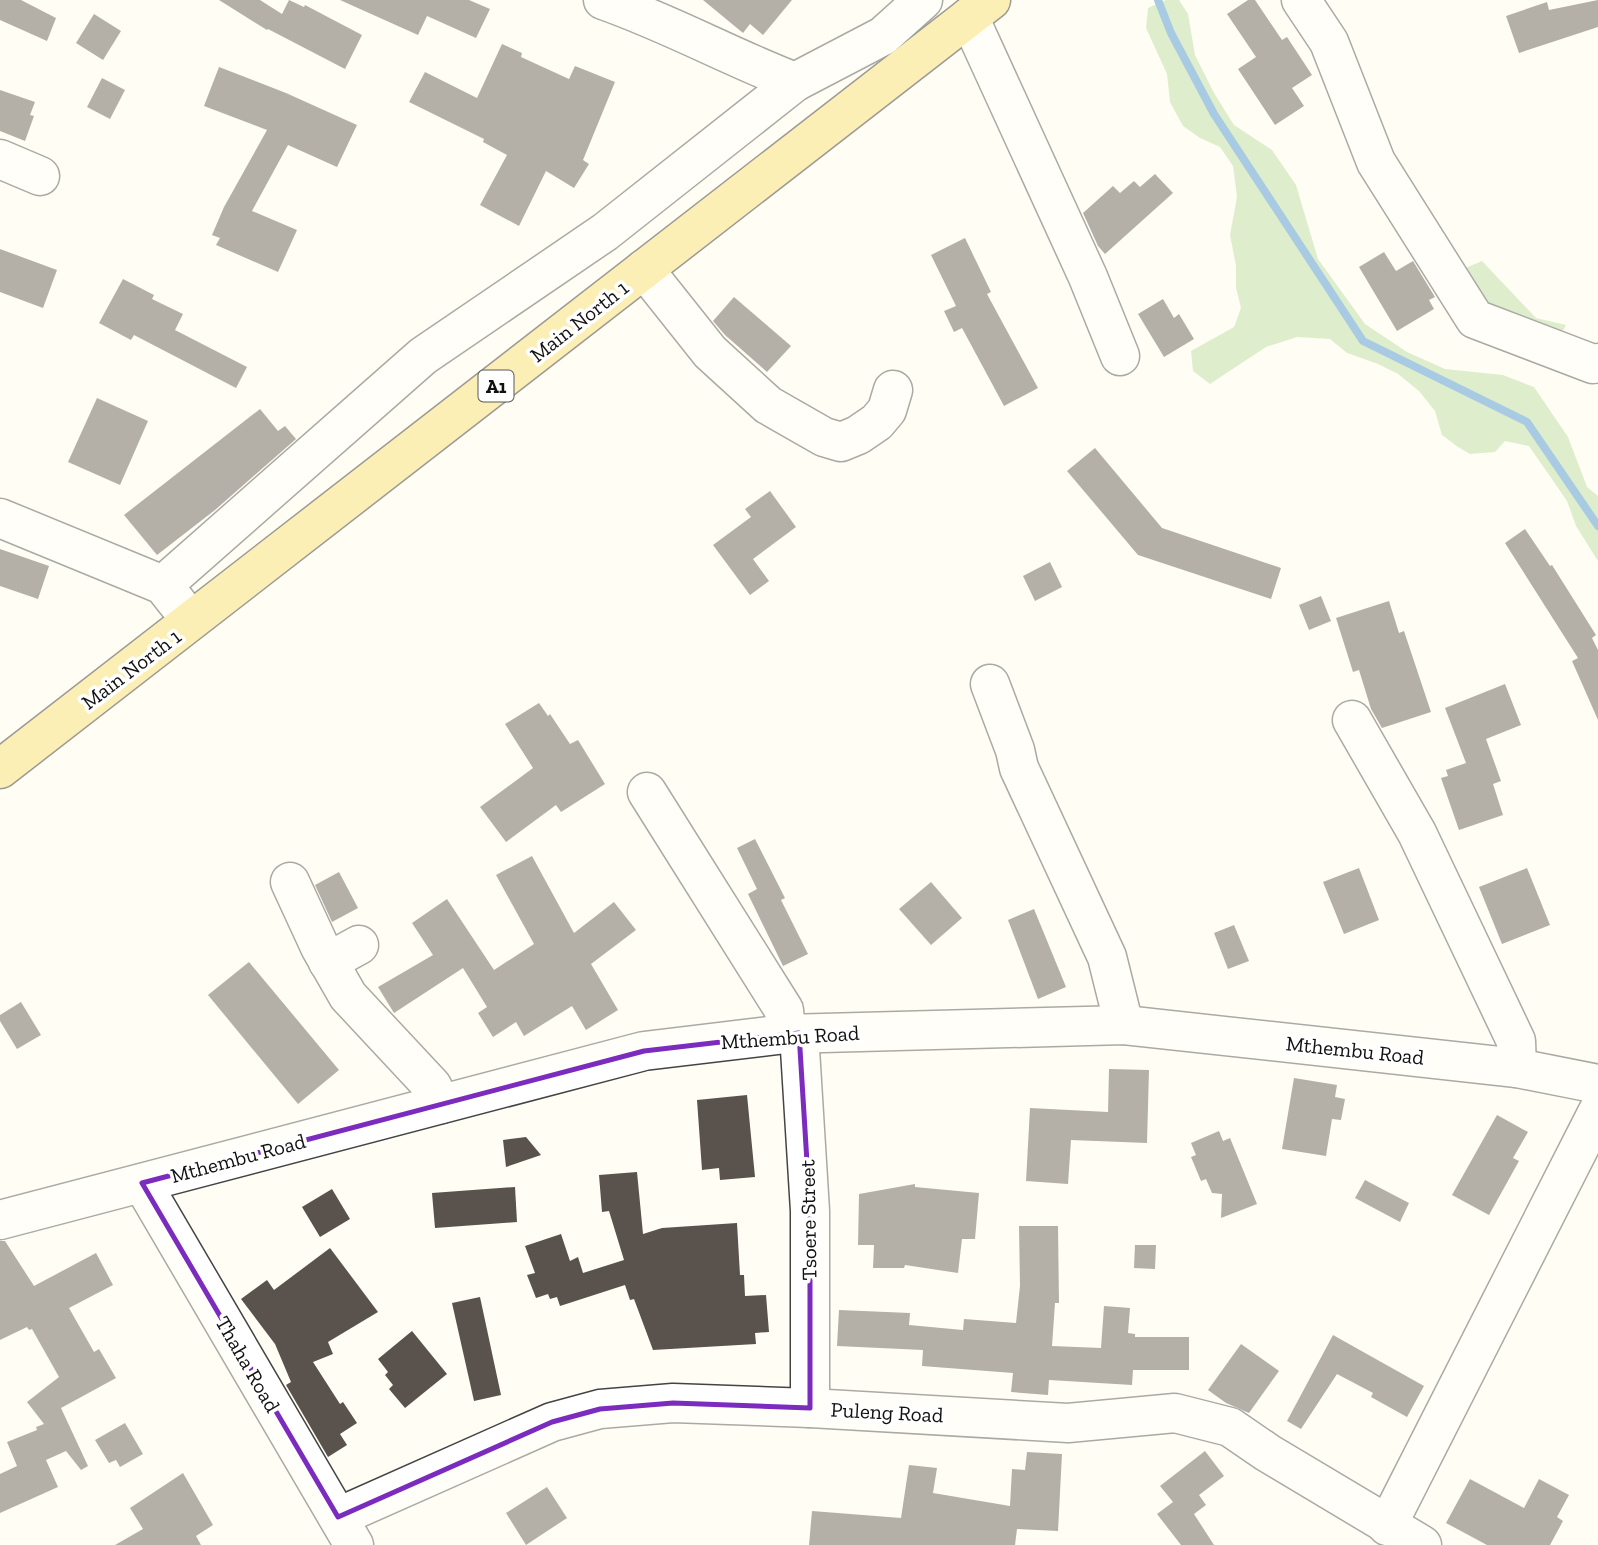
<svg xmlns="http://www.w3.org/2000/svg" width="1598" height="1545" viewBox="0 0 1598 1545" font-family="'Zilla Slab',serif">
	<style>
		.forest { fill: #b5dc9b }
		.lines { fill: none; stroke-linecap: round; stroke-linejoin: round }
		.stream { stroke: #3e8ecf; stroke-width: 8 }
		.building { fill: #5a524d }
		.minor-casing { stroke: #444; stroke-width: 41 }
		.major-casing { stroke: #222; stroke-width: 41 }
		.minor { stroke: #fff; stroke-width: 38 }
		.major { stroke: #f9de6a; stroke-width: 38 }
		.marked { fill: none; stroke: #7b2cbf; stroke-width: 5; stroke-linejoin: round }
		.labels { text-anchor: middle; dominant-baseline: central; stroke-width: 7; stroke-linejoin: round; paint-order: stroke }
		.shield { fill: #fff; stroke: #585858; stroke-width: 2 }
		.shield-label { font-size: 19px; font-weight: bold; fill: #111 }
		.street-label { font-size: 21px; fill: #111; stroke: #fff }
	</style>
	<rect width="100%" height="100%" fill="#fffdf4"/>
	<g class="forest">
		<polygon points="1166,0 1179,0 1188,14 1195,55 1214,93 1234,125 1272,150 1296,185 1318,259 1365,324 1407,352 1445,369 1503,375 1534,387 1568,437 1587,487 1598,496 1598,561 1576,526 1567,501 1529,446 1505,441 1495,452 1470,454 1458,447 1442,435 1435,411 1419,391 1398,374 1378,364 1347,353 1330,339 1297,337 1266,347 1210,384 1193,371 1191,351 1234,327 1241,308 1236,288 1236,266 1230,235 1237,197 1233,166 1220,147 1200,138 1183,126 1170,102 1167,74 1146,28 1148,8"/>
		<polygon points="1482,261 1536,318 1566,325 1559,338 1506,333 1461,270"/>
	</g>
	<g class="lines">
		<polyline class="stream" points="1158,0 1171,33 1214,114 1363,341 1527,422 1598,526"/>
	</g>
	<g class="building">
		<polygon points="0,0 21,0 56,18 47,41 0,20"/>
		<polygon points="219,0 260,0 282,14 289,0 304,7 305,5 362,35 345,69 268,29 267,30"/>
		<polygon points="340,0 469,0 490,9 476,38 427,16 418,35"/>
		<polygon points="703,0 792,0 763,35 750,24 743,33"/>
		<polygon points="1248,0 1255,0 1282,40 1287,37 1312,75 1292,88 1304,106 1275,125 1238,69 1256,57 1227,14"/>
		<polygon points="1598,0 1598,27 1519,53 1506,16 1547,2 1549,10"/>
		<polygon points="94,14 121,31 103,60 76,43"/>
		<polygon points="502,44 522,53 521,57 569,79 575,66 615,82 583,160 589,164 574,188 546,171 519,226 480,205 507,155 483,142 484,139 409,102 425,72 477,98"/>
		<polygon points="219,67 286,93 357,125 337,167 288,145 252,211 297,230 278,272 216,245 220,238 212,235 224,207 267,130 204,106"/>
		<polygon points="102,78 125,90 110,119 87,107"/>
		<polygon points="0,90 35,102 30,115 34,116 25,141 0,131"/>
		<polygon points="1155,174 1173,193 1105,254 1098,246 1083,213 1113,186 1120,193 1134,181 1140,187"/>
		<polygon points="965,238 991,292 987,294 1038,388 1004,406 962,328 954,332 944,311 956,306 931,255"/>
		<polygon points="0,249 57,270 43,308 0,292"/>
		<polygon points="1384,252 1396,271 1413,261 1435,297 1429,300 1434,309 1397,331 1359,267"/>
		<polygon points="123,279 154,295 152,299 183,314 175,330 247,367 236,388 134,335 131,340 99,323"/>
		<polygon points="734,297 791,346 767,372 725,335 713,321"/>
		<polygon points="1163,299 1174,318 1179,314 1194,339 1164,357 1138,314"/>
		<polygon points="97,398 148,421 120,485 68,462"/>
		<polygon points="260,409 278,431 285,426 296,439 215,510 157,555 124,515"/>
		<polygon points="1095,448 1162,528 1281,568 1271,599 1138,555 1067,471"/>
		<polygon points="770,491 796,527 753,559 769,581 750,595 713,545 751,517 745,509"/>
		<polygon points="1525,529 1550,566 1552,565 1596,635 1592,638 1598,650 1598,720 1572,661 1578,658 1505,543"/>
		<polygon points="0,549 49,566 38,599 0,586"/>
		<polygon points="1050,562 1062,587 1035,601 1023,576"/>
		<polygon points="1321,596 1331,621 1309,630 1299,605"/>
		<polygon points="1389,601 1399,633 1404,631 1431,712 1382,728 1371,709 1359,670 1353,672 1336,618"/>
		<polygon points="1505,684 1521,725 1486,739 1501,781 1493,784 1503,815 1459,830 1441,778 1448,776 1446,770 1466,763 1445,708"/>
		<polygon points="539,703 548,716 550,714 570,744 578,740 605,784 561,812 556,805 506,842 480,807 533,768 505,724"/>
		<polygon points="755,839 785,898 781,900 808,954 783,966 748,894 757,889 737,848"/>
		<polygon points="532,856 574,933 614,902 636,930 591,964 618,1010 586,1030 572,1006 524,1036 516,1022 493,1037 478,1013 487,1007 463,968 394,1013 378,987 433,955 412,923 447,899 494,970 534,944 496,875"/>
		<polygon points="1359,868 1379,920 1344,934 1323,882"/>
		<polygon points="1527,868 1550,925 1502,944 1479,887"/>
		<polygon points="339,872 358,908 332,922 315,885"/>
		<polygon points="931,882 962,918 931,945 899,909"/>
		<polygon points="1034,909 1066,987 1038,999 1008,920"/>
		<polygon points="1234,925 1249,961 1228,969 1214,933"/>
		<polygon points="249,962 339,1070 298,1104 208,995"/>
		<polygon points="21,1002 41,1035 17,1049 0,1021 0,1015"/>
		<polygon points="1109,1069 1149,1070 1147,1143 1071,1140 1068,1184 1026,1181 1030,1108 1108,1112"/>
		<polygon points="1294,1078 1337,1085 1335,1097 1345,1099 1341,1120 1332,1119 1326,1156 1282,1149"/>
		<polygon points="747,1095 755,1177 720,1180 719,1168 702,1170 697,1100"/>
		<polygon points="1497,1115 1528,1132 1513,1158 1519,1161 1489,1215 1452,1195"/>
		<polygon points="1219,1131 1223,1141 1230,1138 1257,1204 1221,1218 1222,1194 1212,1193 1206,1179 1201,1181 1191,1157 1196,1155 1191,1143"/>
		<polygon points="526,1137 541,1155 506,1167 503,1140"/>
		<polygon points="637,1172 643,1234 662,1228 737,1223 740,1275 744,1275 745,1296 766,1295 769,1332 755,1333 756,1344 653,1350 634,1299 630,1300 625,1285 560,1306 557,1297 550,1299 548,1294 536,1298 527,1275 535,1273 525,1246 561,1234 570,1261 578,1257 583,1273 624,1260 609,1211 602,1212 599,1175"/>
		<polygon points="1365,1180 1409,1203 1400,1222 1355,1198"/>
		<polygon points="915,1184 915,1187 979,1193 975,1239 962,1239 958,1273 905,1265 904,1268 873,1268 874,1245 858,1245 859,1194"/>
		<polygon points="515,1187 517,1222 435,1228 432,1193"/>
		<polygon points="332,1189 350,1219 320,1237 302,1207"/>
		<polygon points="1019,1226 1058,1226 1059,1303 1055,1303 1052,1346 1101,1348 1104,1306 1130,1308 1128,1333 1135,1334 1135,1337 1189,1337 1189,1370 1133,1370 1132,1385 1049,1380 1048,1395 1011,1392 1013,1373 922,1366 923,1350 837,1346 839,1310 910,1313 909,1325 963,1330 964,1319 1016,1323 1020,1286"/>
		<polygon points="0,1241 5,1241 34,1286 96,1253 113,1285 69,1308 94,1352 99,1349 116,1378 61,1408 88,1466 81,1470 66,1451 46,1460 58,1487 0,1513 0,1474 17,1466 7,1442 37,1430 36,1427 44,1424 27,1402 59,1377 32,1329 29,1330 27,1327 0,1340"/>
		<polygon points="1135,1245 1156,1245 1155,1269 1134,1268"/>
		<polygon points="330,1248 378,1312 328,1342 333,1354 313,1362 340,1404 343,1402 357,1423 340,1434 347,1445 328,1457 286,1385 291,1382 275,1344 241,1299 267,1280 274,1290"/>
		<polygon points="480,1297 501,1395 474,1401 452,1303"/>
		<polygon points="412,1331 447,1374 405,1408 389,1389 393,1385 385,1375 388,1372 378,1359"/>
		<polygon points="1333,1335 1424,1386 1407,1417 1371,1397 1373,1393 1337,1374 1301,1429 1287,1421"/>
		<polygon points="1241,1344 1279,1371 1249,1413 1226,1403 1208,1390"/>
		<polygon points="125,1423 143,1454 120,1467 116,1460 109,1463 95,1440"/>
		<polygon points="1205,1451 1224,1476 1199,1495 1206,1505 1194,1514 1214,1545 1181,1545 1157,1514 1173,1502 1160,1486"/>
		<polygon points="1027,1452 1062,1454 1058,1531 1017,1529 1015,1545 809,1545 812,1511 901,1518 909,1465 937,1468 933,1493 1010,1506 1012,1469 1025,1470"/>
		<polygon points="183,1473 213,1525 196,1536 201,1545 115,1545 143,1529 130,1508"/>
		<polygon points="1470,1479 1524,1508 1539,1479 1569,1495 1557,1517 1563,1521 1550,1545 1487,1545 1446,1523"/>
		<polygon points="547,1487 567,1518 526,1545 506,1513"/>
	</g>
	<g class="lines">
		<defs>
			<g id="minor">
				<path d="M603,0c66,23 127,57 192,82l88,-46 40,-36"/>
				<polyline points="1301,0 1329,42 1376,162 1475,319 1593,364 1598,363"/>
				<polyline points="969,17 1088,277 1120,356"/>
				<polyline points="0,159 40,176"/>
				<polyline points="644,269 710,352 768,405 824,437 841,442 858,435 877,422 887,410 893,390"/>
				<polyline points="0,518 163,585 178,604"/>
				<polyline points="163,585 423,356 605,232 795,82"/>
				<polyline points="990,684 1015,750 1019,768 1107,957 1124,1025"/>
				<polyline points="1352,720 1417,833 1516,1041 1517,1068"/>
				<polyline points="647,792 784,1010 786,1034"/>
				<polyline points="290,882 320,947 348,996 432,1086 441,1104"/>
				<polyline points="328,962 359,945"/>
				<polyline points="799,1033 810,1211 810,1408"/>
				<polyline points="142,1183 354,1545"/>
				<polyline points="0,1220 644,1051 786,1034 1124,1025 1517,1068 1598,1084"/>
				<polyline points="338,1517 552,1422 600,1409 673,1403 810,1408 1068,1423 1175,1413 1230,1427 1268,1453 1422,1545"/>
				<polyline points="1387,1526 1598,1111"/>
			</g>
			<polyline id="major" points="0,769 991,0"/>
		</defs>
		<use href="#minor" class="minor-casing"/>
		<use href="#major" class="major-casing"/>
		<use href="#minor" class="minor"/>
		<use href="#major" class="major"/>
	</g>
	<path d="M0 0H1598V1545H0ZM799,1033l11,178v197l-137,-5 -73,6 -48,13 -214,95 -196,-334 502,-132z" fill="#fffdf4" fill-opacity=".55" fill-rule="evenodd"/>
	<path class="marked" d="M799,1033l11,178v197l-137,-5 -73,6 -48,13 -214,95 -196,-334 502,-132z"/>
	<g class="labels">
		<rect class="shield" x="478.5" y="370.5" width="35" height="31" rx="5"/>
		<g class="shield-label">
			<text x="496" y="386">A1</text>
		</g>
		<g class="street-label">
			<text transform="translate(579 321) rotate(-38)">Main North 1</text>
			<text transform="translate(131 669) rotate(-37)">Main North 1</text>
			<text transform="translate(790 1037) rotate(-4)">Mthembu Road</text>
			<text transform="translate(1355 1050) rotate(6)">Mthembu Road</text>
			<text transform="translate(238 1158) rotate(-15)">Mthembu Road</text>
			<text transform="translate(808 1220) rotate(-91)">Tsoere Street</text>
			<text transform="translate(248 1364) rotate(60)">Thaha Road</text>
			<text transform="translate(887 1412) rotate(3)">Puleng Road</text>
		</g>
	</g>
</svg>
